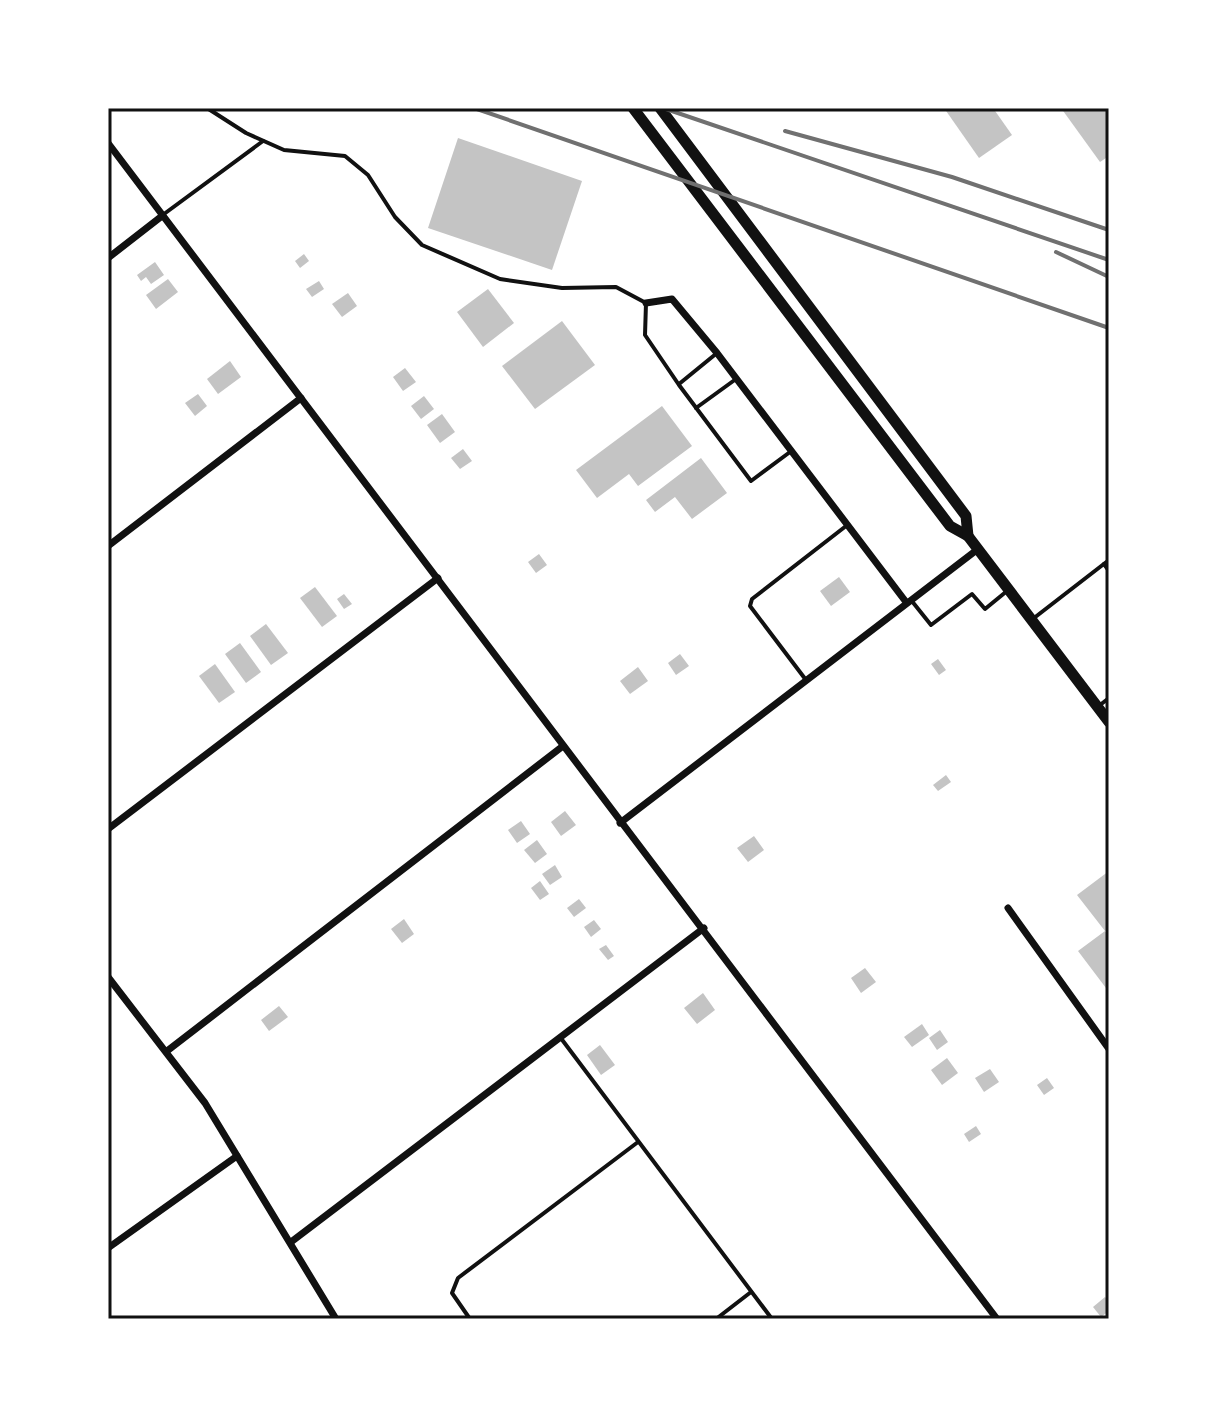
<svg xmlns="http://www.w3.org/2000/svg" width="1217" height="1427" viewBox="0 0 1217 1427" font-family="Signika,sans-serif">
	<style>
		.building { fill: #c4c4c4 }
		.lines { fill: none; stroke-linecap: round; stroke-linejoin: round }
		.service { stroke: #111; stroke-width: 4 }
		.minor { stroke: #111; stroke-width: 7 }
		.primary { stroke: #111; stroke-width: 11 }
		.rail { stroke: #707070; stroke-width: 4 }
		.neatline { fill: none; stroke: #111; stroke-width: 3 }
	</style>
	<rect width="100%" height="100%" fill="#fff"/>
	<g class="building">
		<polygon points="944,108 993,108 1012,135 979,158"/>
		<polygon points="1061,108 1109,108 1109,156 1100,162"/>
		<polygon points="458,138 582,181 552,270 428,228"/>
		<polygon points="304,254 309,261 300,268 295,261"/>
		<polygon points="155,262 164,275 151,284 146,277 141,281 137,275"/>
		<polygon points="168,279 178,292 156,309 146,295"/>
		<polygon points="319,281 324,289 312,297 306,289"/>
		<polygon points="488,289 514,323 483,347 457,312"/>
		<polygon points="348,293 357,306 342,317 332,304"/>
		<polygon points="562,321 595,365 535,409 502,366"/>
		<polygon points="230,361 241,377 218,394 207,379"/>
		<polygon points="405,368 416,382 403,391 393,377"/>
		<polygon points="198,394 207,406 195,416 185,403"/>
		<polygon points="424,396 434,409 421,419 411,406"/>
		<polygon points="662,406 692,446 638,486 629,474 597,498 576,470"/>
		<polygon points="442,414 455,432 440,443 427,425"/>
		<polygon points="463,449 472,461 460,469 451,458"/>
		<polygon points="701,458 727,493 692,519 675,497 655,512 646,500"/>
		<polygon points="539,554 547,565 536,573 528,562"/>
		<polygon points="839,577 850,592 831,606 820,591"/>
		<polygon points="315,587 337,616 322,627 300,598"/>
		<polygon points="344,594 352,604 344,609 337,599"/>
		<polygon points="266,624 288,653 271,665 250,636"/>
		<polygon points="240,643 261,672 246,683 225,654"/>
		<polygon points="680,654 689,666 676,675 668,663"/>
		<polygon points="938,659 946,670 939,675 931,664"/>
		<polygon points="215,664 235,692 219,703 199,676"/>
		<polygon points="638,667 648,681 630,694 620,681"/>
		<polygon points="946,775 951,782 938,791 933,785"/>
		<polygon points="565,811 576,825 561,836 551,822"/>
		<polygon points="521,821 530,834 517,843 508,830"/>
		<polygon points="754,836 764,850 748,862 737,848"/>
		<polygon points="537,840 547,854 535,863 524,850"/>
		<polygon points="555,865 562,877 550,885 542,874"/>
		<polygon points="1109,871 1109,928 1105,931 1109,937 1109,992 1078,951 1105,931 1077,895"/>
		<polygon points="540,881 549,894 540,900 531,888"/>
		<polygon points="579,899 586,908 574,917 567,908"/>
		<polygon points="404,919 414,934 402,943 391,929"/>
		<polygon points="594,920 601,929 591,937 584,927"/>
		<polygon points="606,945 614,956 608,960 599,949"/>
		<polygon points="865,968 876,982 861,993 851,978"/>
		<polygon points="703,993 715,1010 697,1024 684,1008"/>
		<polygon points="279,1006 288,1017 269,1031 261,1020"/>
		<polygon points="922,1024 929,1035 912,1047 904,1037"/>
		<polygon points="940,1030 948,1042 937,1050 929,1038"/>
		<polygon points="600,1045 615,1065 601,1075 587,1055"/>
		<polygon points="947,1058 958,1073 942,1085 931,1070"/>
		<polygon points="990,1069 999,1082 984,1092 975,1078"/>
		<polygon points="1047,1078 1054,1088 1044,1095 1037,1085"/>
		<polygon points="976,1126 981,1134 969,1142 964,1134"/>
		<polygon points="1105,1297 1109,1301 1109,1311 1101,1317 1093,1307"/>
	</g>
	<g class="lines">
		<g class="service">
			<polyline points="207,108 246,133 284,150 345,156 368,175 395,217 422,245 500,279 562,288 616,287 646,303 645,335 679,385 751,481 790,452"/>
			<polyline points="164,214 263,141"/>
			<polyline points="679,384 717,353"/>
			<polyline points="696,408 736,379"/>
			<polyline points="1104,564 1109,571"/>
			<polyline points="911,600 931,625 972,594 985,609 1007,591"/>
			<polyline points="1034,618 1109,560"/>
			<polyline points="806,680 750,606 752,599 846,526"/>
			<polyline points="1100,705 1109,698"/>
			<polyline points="560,1037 772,1319"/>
			<polyline points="470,1319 452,1293 458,1278 638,1142"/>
			<polyline points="716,1319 751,1292"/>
		</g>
		<g class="minor">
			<polyline points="108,143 997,1319"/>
			<polyline points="108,258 162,216"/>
			<polyline points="646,303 672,299 717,353 906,602"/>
			<polyline points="108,546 301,398"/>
			<polyline points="620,823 978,549"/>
			<polyline points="108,829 438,578"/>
			<polyline points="1008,908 1109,1049"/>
			<polyline points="108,977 205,1103 336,1319"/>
			<polyline points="167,1051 563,746"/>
			<polyline points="291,1242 704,928"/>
			<polyline points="108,1248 237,1156"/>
		</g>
		<g class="primary">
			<polyline points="633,108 950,526 968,536 1109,722"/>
			<polyline points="660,108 966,516 968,536"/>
		</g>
		<g class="rail">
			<polyline points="474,108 1109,328"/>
			<polyline points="663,108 1109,260"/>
			<polyline points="785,131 952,177 1109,230"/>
			<polyline points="1056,252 1109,277"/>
		</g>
	</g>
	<rect width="1217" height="1427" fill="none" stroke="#ffffff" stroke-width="220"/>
	<rect x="110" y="110" width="997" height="1207" class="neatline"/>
</svg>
